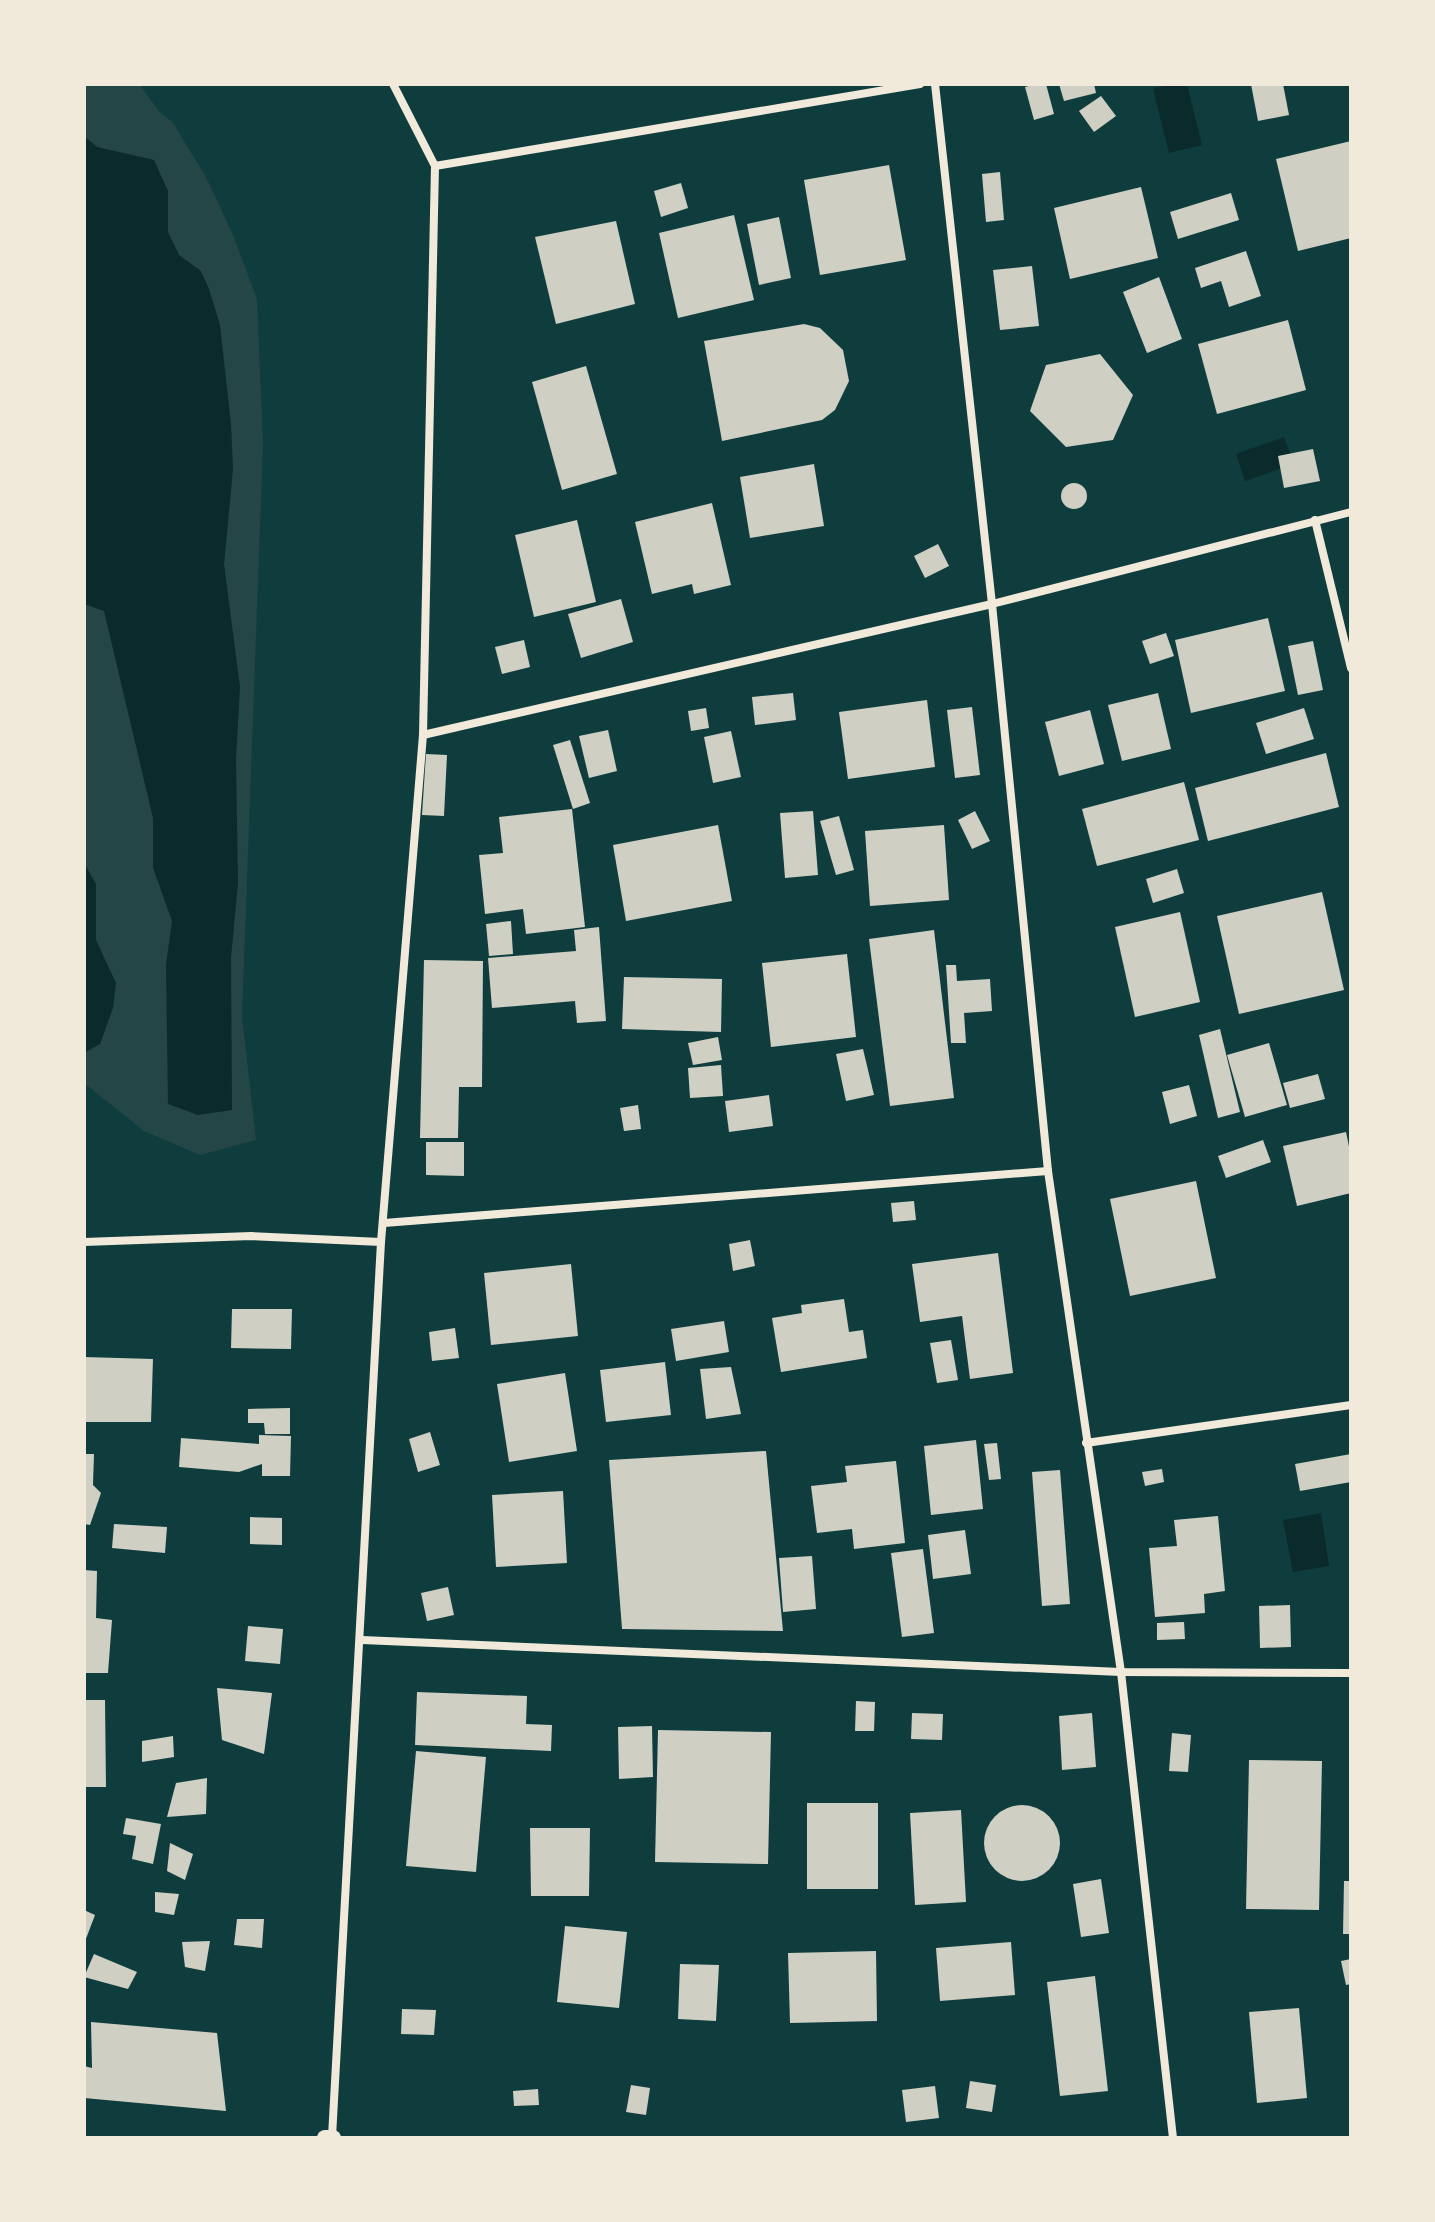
<svg xmlns="http://www.w3.org/2000/svg" width="1435" height="2222" viewBox="0 0 1435 2222" font-family="'Source Serif 4',serif">
	<style>
		.green { fill: #244646 }
		.water { fill: #0a2a2b }
		.building { fill: #cfcfc3 }
		.lines { fill: none; stroke-linecap: round; stroke-linejoin: round }
		.minor { stroke: #f1e9da; stroke-width: 8 }
		.secondary { stroke: #f1e9da; stroke-width: 16 }
	</style>
	<rect width="100%" height="100%" fill="#0f3d3e"/>
	<polygon class="green" points="84,84 139,84 159,111 173,123 206,177 233,235 257,299 263,445 242,1016 256,1140 200,1155 144,1131 84,1083"/>
	<g class="water">
		<polygon points="1171,84 1187,84 1202,145 1169,153 1153,89"/>
		<polygon points="84,136 97,147 154,160 168,191 168,232 179,255 201,271 209,289 220,325 231,424 233,469 224,564 240,687 236,759 238,883 231,958 232,1110 198,1115 168,1104 166,965 172,921 153,868 153,818 104,611 84,604"/>
		<polygon points="1284,437 1294,464 1245,481 1236,454"/>
		<polygon points="84,863 96,884 96,940 116,983 113,1008 100,1044 84,1053"/>
		<polygon points="1321,1513 1329,1566 1293,1572 1283,1520"/>
	</g>
	<g class="building">
		<polygon points="1036,84 1046,84 1054,114 1034,120 1025,87"/>
		<polygon points="1059,84 1094,84 1096,93 1064,101"/>
		<polygon points="1251,84 1283,84 1289,115 1258,121"/>
		<polygon points="1101,96 1116,116 1094,132 1079,111"/>
		<polygon points="1351,141 1351,238 1298,251 1276,159"/>
		<polygon points="889,165 906,260 820,275 804,180"/>
		<polygon points="1000,172 1004,220 986,222 982,174"/>
		<polygon points="681,183 688,208 661,217 654,191"/>
		<polygon points="1141,187 1158,258 1070,279 1054,208"/>
		<polygon points="1231,193 1239,220 1178,239 1170,212"/>
		<polygon points="734,215 754,300 678,318 659,233"/>
		<polygon points="779,217 791,278 759,285 747,224"/>
		<polygon points="616,221 635,304 556,324 535,237"/>
		<polygon points="1246,251 1261,296 1229,307 1221,281 1201,288 1195,268"/>
		<polygon points="1032,266 1039,326 1000,330 993,270"/>
		<polygon points="1159,277 1182,339 1147,353 1123,292"/>
		<polygon points="1288,320 1306,390 1217,414 1198,344"/>
		<polygon points="804,324 820,328 843,350 849,381 835,410 822,420 722,441 704,341"/>
		<polygon points="1100,354 1133,395 1113,440 1066,447 1030,411 1046,365"/>
		<polygon points="586,366 617,474 562,490 532,382"/>
		<polygon points="1313,449 1320,481 1284,488 1278,456"/>
		<polygon points="814,464 824,526 750,538 740,477"/>
		<circle cx="1074" cy="496" r="13"/>
		<polygon points="712,503 731,585 694,594 692,584 652,594 635,522"/>
		<polygon points="577,520 596,602 534,617 515,535"/>
		<polygon points="938,544 949,566 925,578 914,556"/>
		<polygon points="621,599 633,642 581,658 568,614"/>
		<polygon points="1268,618 1285,691 1191,713 1175,640"/>
		<polygon points="1166,633 1174,656 1150,664 1142,641"/>
		<polygon points="524,640 530,667 502,674 495,647"/>
		<polygon points="1313,641 1323,690 1298,695 1288,646"/>
		<polygon points="793,693 796,720 755,725 752,697"/>
		<polygon points="1158,693 1171,749 1122,761 1108,705"/>
		<polygon points="927,700 935,767 848,779 839,712"/>
		<polygon points="972,707 980,775 955,778 947,710"/>
		<polygon points="706,708 709,728 691,731 688,711"/>
		<polygon points="1304,708 1314,739 1266,754 1256,723"/>
		<polygon points="1090,710 1104,764 1059,776 1045,722"/>
		<polygon points="608,730 617,771 589,778 579,736"/>
		<polygon points="731,731 741,777 713,783 704,737"/>
		<polygon points="570,740 590,803 573,809 553,745"/>
		<polygon points="1326,753 1339,807 1208,841 1195,788"/>
		<polygon points="426,754 447,755 444,816 422,815"/>
		<polygon points="1184,782 1199,840 1097,866 1082,809"/>
		<polygon points="572,809 585,927 526,934 523,909 485,914 479,855 503,853 499,817"/>
		<polygon points="813,811 818,875 785,878 780,813"/>
		<polygon points="975,811 990,841 972,849 958,820"/>
		<polygon points="839,816 854,870 836,875 820,821"/>
		<polygon points="718,825 732,901 626,921 613,845"/>
		<polygon points="944,825 949,900 870,906 865,831"/>
		<polygon points="1177,869 1184,893 1153,903 1146,879"/>
		<polygon points="1322,892 1344,990 1239,1014 1217,916"/>
		<polygon points="1180,912 1200,1002 1135,1017 1115,927"/>
		<polygon points="511,921 513,954 489,956 486,924"/>
		<polygon points="599,927 606,1021 577,1023 575,1001 492,1008 488,958 576,951 574,930"/>
		<polygon points="934,930 954,1098 890,1106 869,939"/>
		<polygon points="847,954 856,1037 771,1047 762,963"/>
		<polygon points="424,960 483,961 482,1087 459,1087 458,1138 420,1138"/>
		<polygon points="946,965 956,965 957,981 990,979 992,1011 964,1013 966,1043 951,1043"/>
		<polygon points="624,977 722,979 721,1032 622,1029"/>
		<polygon points="1220,1029 1240,1112 1218,1118 1199,1035"/>
		<polygon points="718,1037 722,1060 693,1065 688,1043"/>
		<polygon points="1269,1043 1287,1105 1245,1117 1227,1055"/>
		<polygon points="863,1049 874,1095 846,1101 836,1054"/>
		<polygon points="721,1065 723,1096 690,1098 688,1068"/>
		<polygon points="1318,1074 1325,1099 1290,1108 1283,1083"/>
		<polygon points="1189,1085 1197,1116 1170,1124 1162,1092"/>
		<polygon points="769,1095 773,1126 729,1132 725,1101"/>
		<polygon points="638,1105 641,1129 624,1131 620,1108"/>
		<polygon points="1346,1132 1351,1156 1351,1193 1297,1206 1283,1146"/>
		<polygon points="1263,1140 1271,1162 1226,1178 1218,1156"/>
		<polygon points="426,1142 464,1142 464,1176 426,1175"/>
		<polygon points="1196,1181 1216,1278 1130,1296 1110,1199"/>
		<polygon points="914,1201 916,1220 893,1222 891,1203"/>
		<polygon points="750,1240 755,1266 733,1271 729,1244"/>
		<polygon points="998,1253 1013,1373 970,1379 962,1316 920,1322 912,1264"/>
		<polygon points="571,1264 578,1336 491,1345 484,1273"/>
		<polygon points="844,1299 849,1332 863,1330 867,1358 781,1372 772,1318 802,1313 801,1305"/>
		<polygon points="232,1309 292,1309 291,1349 231,1348"/>
		<polygon points="724,1321 729,1352 676,1361 671,1329"/>
		<polygon points="455,1328 459,1358 432,1361 429,1332"/>
		<polygon points="951,1340 958,1380 937,1383 930,1343"/>
		<polygon points="84,1357 153,1359 151,1422 84,1422"/>
		<polygon points="665,1362 671,1415 606,1422 600,1370"/>
		<polygon points="731,1367 741,1414 706,1419 700,1369"/>
		<polygon points="565,1373 577,1451 509,1462 497,1384"/>
		<polygon points="290,1408 290,1434 265,1434 264,1423 248,1423 248,1409"/>
		<polygon points="430,1432 440,1465 418,1472 409,1439"/>
		<polygon points="259,1435 291,1436 290,1476 262,1476 262,1464 239,1472 179,1467 181,1438 259,1444"/>
		<polygon points="976,1440 983,1509 931,1515 924,1446"/>
		<polygon points="997,1443 1001,1479 989,1480 984,1444"/>
		<polygon points="766,1451 783,1631 622,1629 609,1460"/>
		<polygon points="84,1454 94,1454 93,1485 101,1493 90,1525 84,1524"/>
		<polygon points="1351,1454 1351,1482 1300,1491 1295,1464"/>
		<polygon points="896,1461 905,1543 854,1549 852,1529 817,1533 811,1486 847,1482 845,1466"/>
		<polygon points="1162,1469 1164,1482 1145,1486 1142,1472"/>
		<polygon points="1060,1470 1070,1604 1042,1606 1032,1472"/>
		<polygon points="563,1491 567,1563 496,1567 492,1495"/>
		<polygon points="1218,1516 1225,1591 1204,1594 1205,1613 1155,1617 1149,1548 1177,1546 1174,1520"/>
		<polygon points="250,1517 282,1518 282,1545 250,1544"/>
		<polygon points="114,1524 167,1527 165,1553 112,1548"/>
		<polygon points="965,1530 971,1574 933,1579 928,1535"/>
		<polygon points="923,1549 934,1633 902,1637 891,1553"/>
		<polygon points="812,1556 816,1609 783,1612 779,1558"/>
		<polygon points="84,1570 97,1571 96,1618 112,1620 108,1673 84,1673"/>
		<polygon points="448,1587 454,1615 427,1621 421,1593"/>
		<polygon points="1290,1605 1291,1647 1260,1648 1259,1606"/>
		<polygon points="1184,1622 1185,1639 1157,1640 1157,1623"/>
		<polygon points="248,1626 283,1629 280,1664 245,1661"/>
		<polygon points="217,1688 272,1693 264,1754 222,1740"/>
		<polygon points="417,1692 527,1696 526,1724 552,1725 551,1751 415,1745"/>
		<polygon points="84,1700 105,1700 106,1787 84,1787"/>
		<polygon points="856,1701 875,1702 874,1731 855,1731"/>
		<polygon points="912,1713 943,1714 942,1740 911,1739"/>
		<polygon points="1092,1713 1096,1767 1062,1770 1059,1716"/>
		<polygon points="652,1726 653,1777 619,1779 618,1727"/>
		<polygon points="658,1730 771,1732 768,1864 655,1862"/>
		<polygon points="1172,1733 1191,1735 1188,1772 1169,1771"/>
		<polygon points="173,1736 174,1757 142,1762 142,1741"/>
		<polygon points="416,1751 486,1757 476,1872 406,1866"/>
		<polygon points="1249,1760 1322,1761 1319,1910 1246,1909"/>
		<polygon points="207,1778 206,1814 167,1817 176,1783"/>
		<rect x="807" y="1803" width="71" height="86"/>
		<circle cx="1022" cy="1843" r="38"/>
		<polygon points="961,1810 966,1902 915,1905 910,1813"/>
		<polygon points="126,1818 161,1824 153,1864 132,1859 136,1836 123,1834"/>
		<polygon points="530,1828 590,1828 589,1896 531,1896"/>
		<polygon points="170,1843 193,1854 185,1880 167,1871"/>
		<polygon points="1101,1879 1109,1933 1081,1937 1073,1884"/>
		<polygon points="1344,1881 1351,1881 1351,1934 1343,1934"/>
		<polygon points="155,1892 179,1894 174,1915 155,1912"/>
		<polygon points="84,1910 95,1915 84,1944"/>
		<polygon points="237,1919 264,1919 262,1948 234,1945"/>
		<polygon points="565,1926 627,1932 619,2008 557,2002"/>
		<polygon points="210,1941 205,1971 185,1967 182,1942"/>
		<polygon points="1011,1942 1015,1995 940,2001 936,1948"/>
		<polygon points="876,1951 877,2021 790,2023 788,1953"/>
		<polygon points="94,1954 137,1972 128,1989 84,1977"/>
		<polygon points="1351,1959 1351,1984 1346,1985 1341,1961"/>
		<polygon points="680,1964 719,1965 716,2021 678,2019"/>
		<polygon points="1095,1976 1108,2091 1060,2096 1047,1982"/>
		<polygon points="1299,2008 1307,2098 1257,2103 1249,2012"/>
		<polygon points="402,2009 436,2010 434,2035 401,2034"/>
		<polygon points="91,2022 217,2033 226,2111 84,2098 84,2066 92,2068"/>
		<polygon points="970,2081 996,2085 992,2112 966,2108"/>
		<polygon points="631,2085 650,2088 646,2115 626,2112"/>
		<polygon points="935,2086 939,2118 906,2122 902,2090"/>
		<polygon points="538,2089 539,2105 514,2106 513,2091"/>
	</g>
	<g class="lines">
		<g class="minor">
			<polyline points="935,84 992,604 1048,1171 1121,1672 1173,2138"/>
			<polyline points="435,166 920,84"/>
			<polyline points="1315,520 1351,668"/>
			<polyline points="423,735 992,604 1351,512"/>
			<polyline points="384,1223 1048,1171"/>
			<polyline points="84,1242 251,1236 381,1242"/>
			<polyline points="1086,1443 1351,1405"/>
			<polyline points="362,1640 1121,1672 1351,1673"/>
			<polyline points="332,2137 381,1242 423,735 435,166 393,84"/>
		</g>
		<polyline class="secondary" points="325,2138 333,2138"/>
	</g>
	<rect width="1435" height="2222" fill="none" stroke="#f1e9da" stroke-width="172"/>
</svg>
